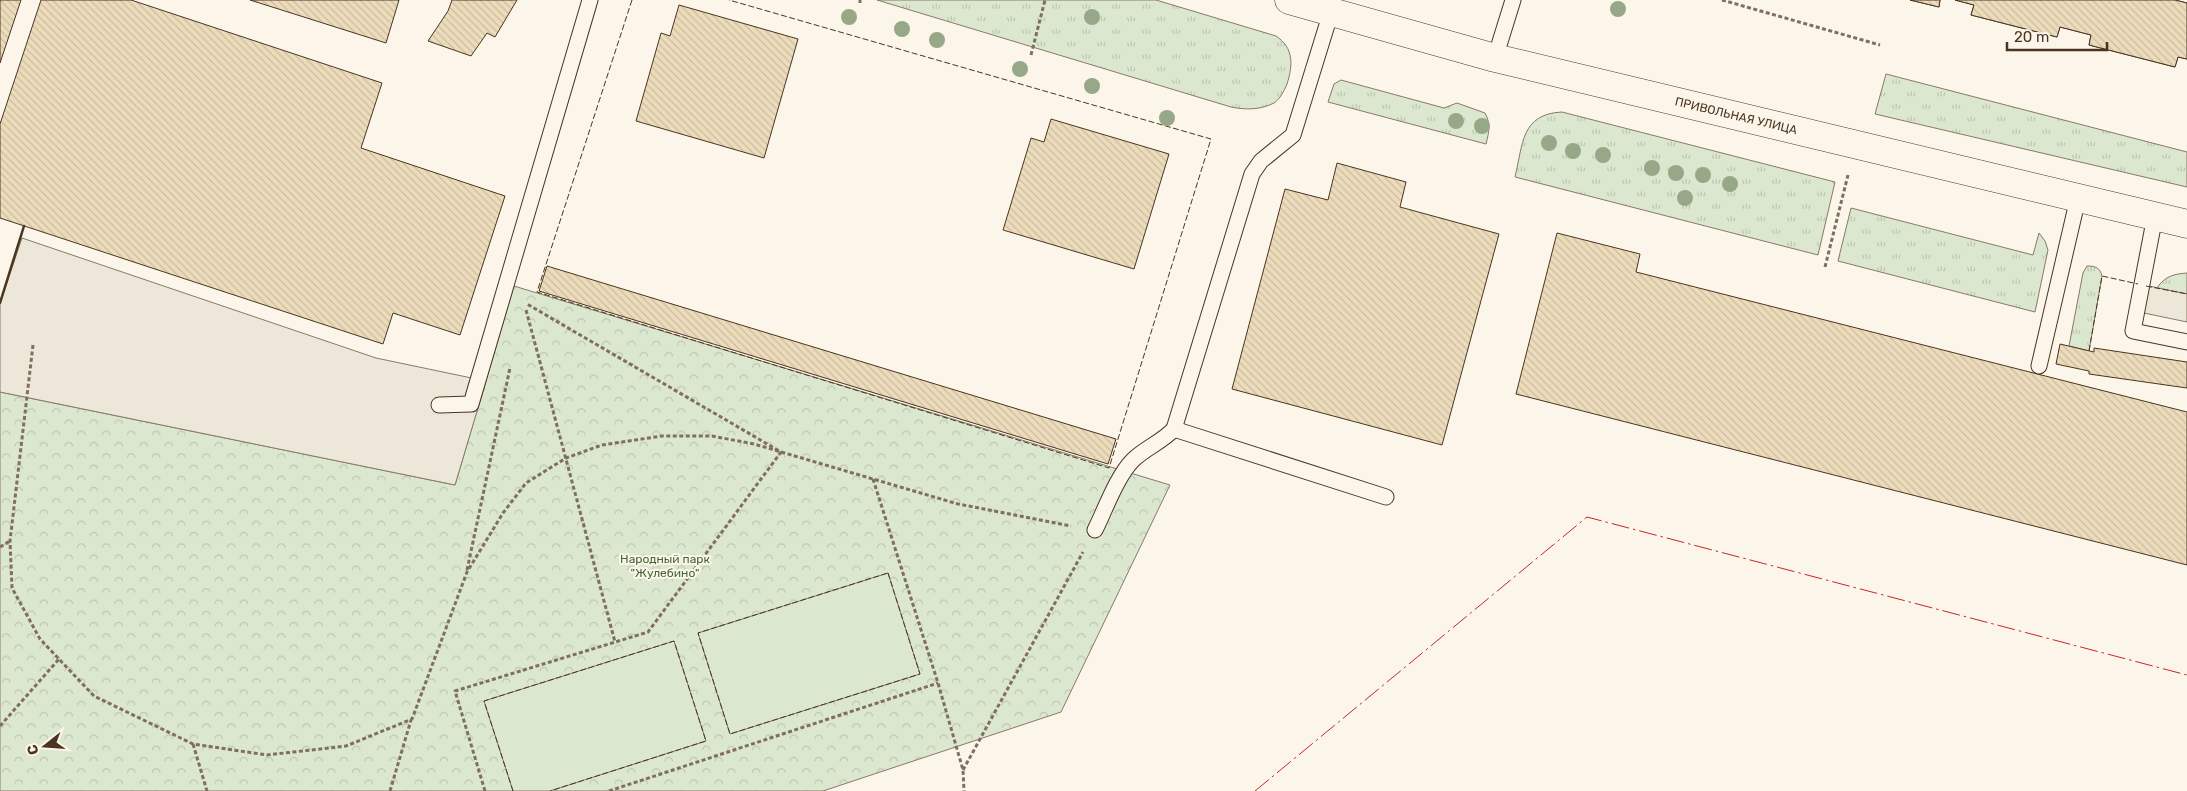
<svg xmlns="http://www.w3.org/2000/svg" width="2187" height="791" viewBox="0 0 2187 791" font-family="Rubik,sans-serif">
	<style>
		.grass { fill: url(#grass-tufts); stroke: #887966 }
		.park { fill: url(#park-crowns); stroke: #887966 }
		.pitch { fill: #dce7d0; stroke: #887966 }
		.parking { fill: #ede7d9; stroke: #887966 }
		.building { fill: url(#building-back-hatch); stroke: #4a3520 }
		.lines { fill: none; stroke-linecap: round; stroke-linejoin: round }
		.service-casing { stroke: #4a3520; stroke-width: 17 }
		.secondary-casing { stroke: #4a3520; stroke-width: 29 }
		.path { stroke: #7f6f5c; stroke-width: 3; stroke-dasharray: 4 2.5; stroke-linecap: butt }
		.service { stroke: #fbf6e9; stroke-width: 15 }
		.secondary { stroke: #fbf6e9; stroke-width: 28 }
		.fence { stroke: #4a3520; stroke-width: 1; stroke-dasharray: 6 2.5; stroke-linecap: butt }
		.wall { stroke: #4a3520; stroke-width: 2.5 }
		.power { stroke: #c62828; stroke-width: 1; stroke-dasharray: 18 4 2.5 4; stroke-linecap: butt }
		.tree { fill: #96a887 }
		.labels { text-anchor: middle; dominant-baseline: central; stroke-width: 4; stroke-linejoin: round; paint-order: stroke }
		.street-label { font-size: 12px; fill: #4a3520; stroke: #fbf6e9 }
		.park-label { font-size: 12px; fill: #436837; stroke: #fbf6e9 }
	</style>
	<defs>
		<pattern id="grass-tufts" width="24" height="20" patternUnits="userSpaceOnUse" patternTransform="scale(1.25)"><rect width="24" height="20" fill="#dce7d0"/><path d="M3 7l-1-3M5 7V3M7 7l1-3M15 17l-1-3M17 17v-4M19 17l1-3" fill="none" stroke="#bec7b2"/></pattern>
		<pattern id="park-crowns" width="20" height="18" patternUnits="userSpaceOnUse" patternTransform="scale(1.25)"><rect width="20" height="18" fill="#dce7d0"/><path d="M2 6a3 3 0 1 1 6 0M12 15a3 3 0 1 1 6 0" fill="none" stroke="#bec7b2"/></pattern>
		<pattern id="building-back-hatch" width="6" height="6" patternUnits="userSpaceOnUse" patternTransform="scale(1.25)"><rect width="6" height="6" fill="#ecdcbc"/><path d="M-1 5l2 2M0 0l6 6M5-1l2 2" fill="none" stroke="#ccbda1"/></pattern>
	</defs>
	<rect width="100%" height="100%" fill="#fbf6e9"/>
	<g class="grass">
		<path d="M877,0h279l120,36c18,12 17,29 11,48 -3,7 -7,15 -13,19 -14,7 -28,7 -43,4z"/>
		<polygon points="1886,74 2187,152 2187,187 1875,114"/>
		<path d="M1341,80l103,28 13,-5 28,10c6,11 4,19 1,31l-158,-42 6,-18z"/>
		<path d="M1562,112l273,70 -17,73 -303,-78c8,-33 6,-63 47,-65z"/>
		<polygon points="1851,208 2033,255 2039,233 2045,241 2048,250 2035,312 1838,261"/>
		<path d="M2087,266c9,0 13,2 15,10l-13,75 -20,-5 14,-73z"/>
		<path d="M2187,273v21l-30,-6c8,-12 17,-14 30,-15z"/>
	</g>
	<polygon class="park" points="514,286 1170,485 1061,712 823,791 0,791 0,392 455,485"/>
	<g class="pitch">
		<polygon points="888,573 920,674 730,734 698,633"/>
		<polygon points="674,641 706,741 550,791 513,791 484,701"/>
	</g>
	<g class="parking">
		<polygon points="22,238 376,358 486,381 455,485 0,392 0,303"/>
		<polygon points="2149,286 2187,294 2187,322 2144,313"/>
	</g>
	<g class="building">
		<polygon points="0,0 21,0 0,63"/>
		<polygon points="41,0 131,0 382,83 361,148 505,196 460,335 393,313 383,344 0,218 0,124"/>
		<polygon points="250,0 399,0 386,43"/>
		<polygon points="452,0 517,0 495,37 487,33 471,56 428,41 448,11"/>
		<polygon points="1910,0 1940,0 1939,7"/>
		<polygon points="1910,0 1940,0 1939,7"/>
		<polygon points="1955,0 2175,0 2187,3 2187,59 2178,57 2175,67 2089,45 2091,35 2060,27 2057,37 1971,15 1974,5"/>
		<polygon points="1955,0 2175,0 2187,3 2187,59 2178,57 2175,67 2089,45 2091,35 2060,27 2057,37 1971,15 1974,5"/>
		<polygon points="679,5 798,39 764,158 636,121 661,33 670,36"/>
		<polygon points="1051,119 1169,154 1134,269 1003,230 1031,138 1044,142"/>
		<polygon points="1337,163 1406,182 1400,207 1499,234 1442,445 1232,389 1285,189 1328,200"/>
		<polygon points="1557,233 1640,254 1636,272 2187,412 2187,565 1516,394"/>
		<polygon points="547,266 1116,439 1108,464 539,291"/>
		<polygon points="2060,344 2094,352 2094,348 2187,362 2187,388 2089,374 2089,371 2056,364"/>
	</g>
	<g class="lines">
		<defs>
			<g id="service">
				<polyline points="1495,58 1513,0"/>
				<polyline points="2155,216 2133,331 2187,342"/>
				<polyline points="2039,366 2078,198"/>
				<polyline points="439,405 471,404 590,0"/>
				<polyline points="1174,429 1386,497"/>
				<path d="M1095,530c10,-20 22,-54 38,-70 12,-12 29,-18 41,-31l78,-255 9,-13 32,-26 38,-123"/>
			</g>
			<g id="secondary">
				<path id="s1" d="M1289,0l206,58 692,166"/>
			</g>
		</defs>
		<use href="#service" class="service-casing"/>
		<use href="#secondary" class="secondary-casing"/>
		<g class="path">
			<polyline points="1722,0 1880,45"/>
			<polyline points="860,3 860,0"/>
			<polyline points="1031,55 1045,0"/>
			<polyline points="1825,267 1848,175"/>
			<polyline points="526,310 615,642"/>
			<polyline points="33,345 10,541 12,588 40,639 94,696 193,744 267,755 346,746 412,719 467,572 503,513 526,483 566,458 602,445 662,436 712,436 754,444 958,504 1071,526"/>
			<polyline points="873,479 938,683 963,770 964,791"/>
			<polyline points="0,547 10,541"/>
			<polyline points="467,570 510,368"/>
			<polyline points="0,726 59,659"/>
			<polyline points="193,744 207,791"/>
			<polyline points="963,770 1083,552"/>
			<polyline points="390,791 411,720"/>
			<polyline points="485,791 455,691 648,632 781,452 527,304"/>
			<polyline points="609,791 938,683"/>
		</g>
		<use href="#service" class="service"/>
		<use href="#secondary" class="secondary"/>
		<g class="fence">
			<polyline points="632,0 537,292 1109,468 1211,139 729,0"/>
			<polyline points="2146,286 2187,294"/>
			<polyline points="2089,351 2102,276 2138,284"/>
			<polygon points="888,573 920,674 730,734 698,633"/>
			<polyline points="513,791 484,701 674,641 706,741 550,791"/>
		</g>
		<polyline class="wall" points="0,303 24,226"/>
		<polyline class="power" points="1255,791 1587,517 2187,675"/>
	</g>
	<g class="tree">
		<circle cx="1618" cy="9" r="8"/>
		<circle cx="849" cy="17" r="8"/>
		<circle cx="1092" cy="17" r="8"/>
		<circle cx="902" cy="29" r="8"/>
		<circle cx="937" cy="40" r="8"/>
		<circle cx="1020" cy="69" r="8"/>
		<circle cx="1092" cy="86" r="8"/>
		<circle cx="1167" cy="118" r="8"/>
		<circle cx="1456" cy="121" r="8"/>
		<circle cx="1482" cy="126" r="8"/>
		<circle cx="1549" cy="143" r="8"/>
		<circle cx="1573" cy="151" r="8"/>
		<circle cx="1603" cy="155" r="8"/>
		<circle cx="1652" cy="168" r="8"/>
		<circle cx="1676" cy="173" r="8"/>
		<circle cx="1703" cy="175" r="8"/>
		<circle cx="1730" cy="184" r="8"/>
		<circle cx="1685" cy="198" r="8"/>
	</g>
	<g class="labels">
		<g class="street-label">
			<text stroke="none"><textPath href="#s1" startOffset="462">ПРИВОЛЬНАЯ УЛИЦА</textPath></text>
		</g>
		<g class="park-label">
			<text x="665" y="559">Народный парк<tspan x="665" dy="14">"Жулебино"</tspan></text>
		</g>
	</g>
	<g transform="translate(45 746) rotate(253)" stroke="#fbf6e9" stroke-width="4" paint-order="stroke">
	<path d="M0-4L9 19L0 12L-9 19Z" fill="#4a3520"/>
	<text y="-8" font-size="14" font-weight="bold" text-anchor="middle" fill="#4a3520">С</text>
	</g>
	<path d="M2007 42v8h100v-8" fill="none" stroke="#4a3520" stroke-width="2.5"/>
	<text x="2014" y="42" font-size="15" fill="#4a3520" stroke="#fbf6e9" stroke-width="4" paint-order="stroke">20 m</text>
</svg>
